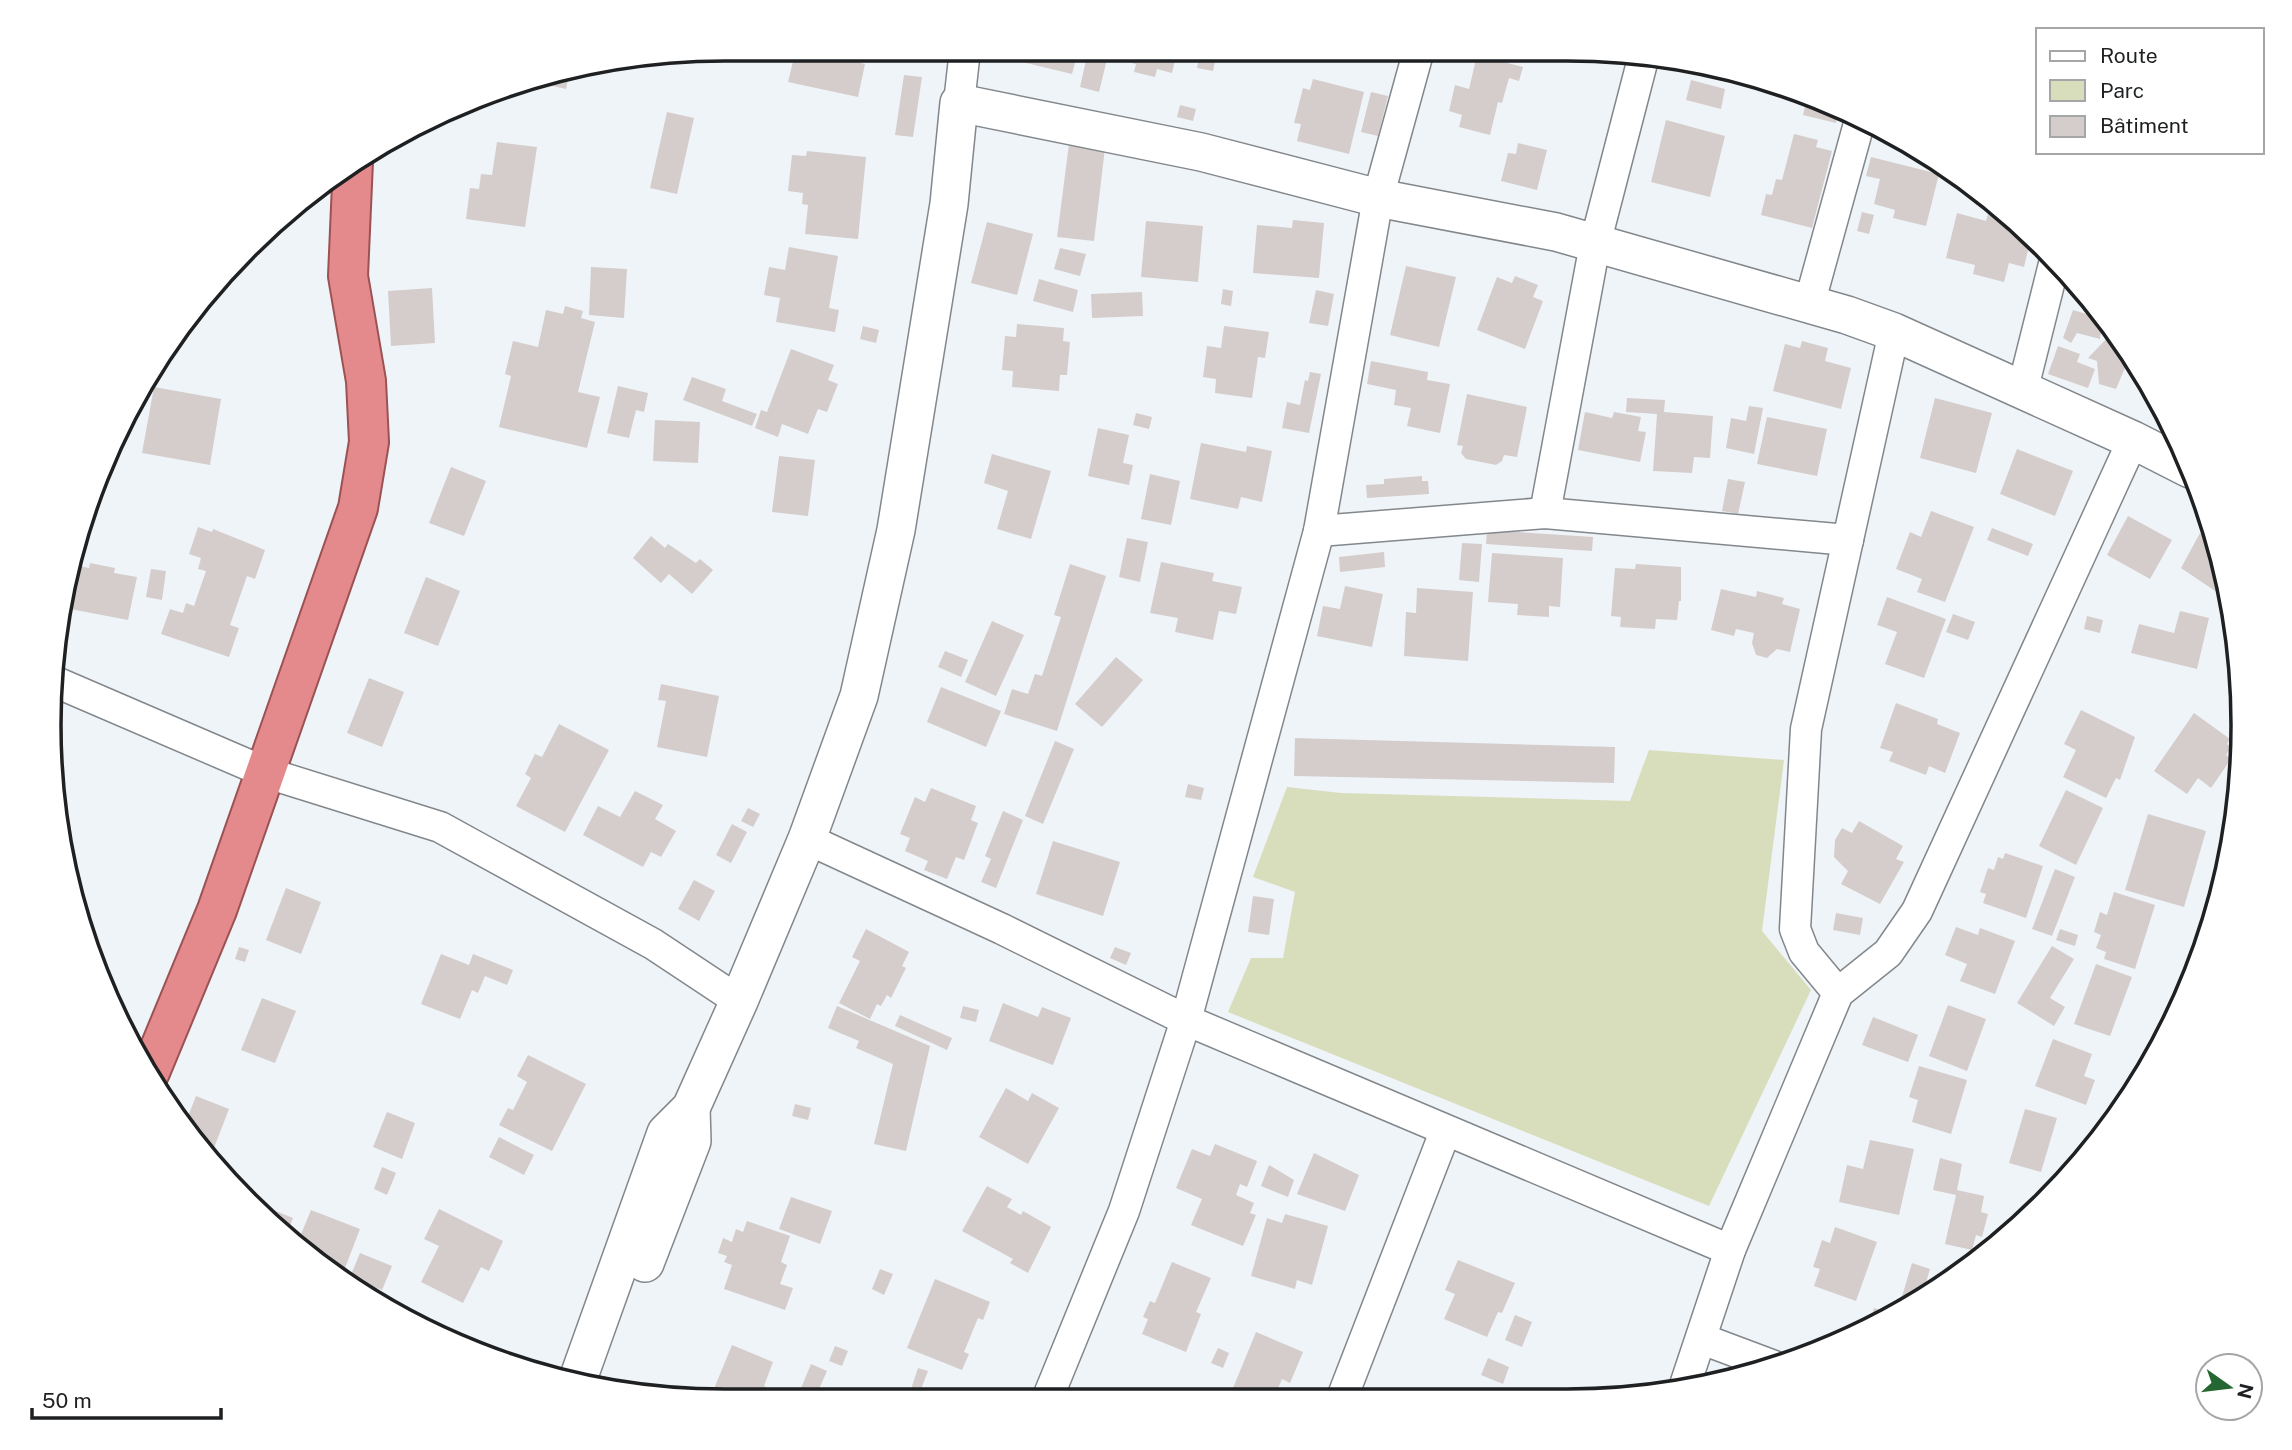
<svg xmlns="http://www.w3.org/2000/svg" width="2292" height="1450" viewBox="0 0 2292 1450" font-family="'Public Sans',sans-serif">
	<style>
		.green { fill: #d8ddbc }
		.building { fill: #d5cdcb }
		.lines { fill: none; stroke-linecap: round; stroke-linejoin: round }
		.minor-casing { stroke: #82878c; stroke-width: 33 }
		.tertiary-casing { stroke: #82878c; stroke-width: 40 }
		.trunk-casing { stroke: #9b5254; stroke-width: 42 }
		.minor { stroke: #fff; stroke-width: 30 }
		.tertiary { stroke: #fff; stroke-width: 37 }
		.trunk { stroke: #e48a8c; stroke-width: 38 }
		.rim { fill: none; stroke: #1e2022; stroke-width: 3.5 }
	</style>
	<rect width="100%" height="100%" fill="#eff4f9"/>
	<polygon class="green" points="1649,750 1784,760 1762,931 1811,990 1709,1206 1228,1012 1251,958 1283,958 1295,892 1253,877 1287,787 1341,793 1630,801"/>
	<g class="building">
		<polygon points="796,49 851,50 849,60 865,64 858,97 788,82"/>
		<polygon points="1021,51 1078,51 1072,74 1018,61"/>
		<polygon points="1088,51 1109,51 1099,92 1080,87"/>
		<polygon points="1125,51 1177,52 1172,73 1157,69 1155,77 1134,72 1136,64 1123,61"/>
		<polygon points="1200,52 1217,52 1213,71 1197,68"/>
		<polygon points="1477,55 1523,67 1519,81 1509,78 1502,103 1498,102 1490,135 1459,127 1462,115 1449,111 1455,85 1469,89"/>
		<polygon points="569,75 566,89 530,81"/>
		<polygon points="904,75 922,77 913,137 895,135"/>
		<polygon points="1313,79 1364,92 1349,154 1297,141 1301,124 1294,123 1303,88 1310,90"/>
		<polygon points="1691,80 1725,89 1721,109 1686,100"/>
		<polygon points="1371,92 1388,96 1378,136 1361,132"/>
		<polygon points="1806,102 1839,110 1836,123 1803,115"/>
		<polygon points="1180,105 1196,109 1193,121 1177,117"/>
		<polygon points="667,112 694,118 677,194 650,188"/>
		<polygon points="1666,120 1725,136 1710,197 1651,182"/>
		<polygon points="1794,134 1818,140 1816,147 1832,151 1812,228 1761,215 1766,194 1772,195 1776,179 1782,180"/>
		<polygon points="497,142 537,147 525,227 466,219 470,188 479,189 481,174 492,175"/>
		<polygon points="1518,143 1547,150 1537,190 1501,181 1508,153 1516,154"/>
		<polygon points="1069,144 1105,148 1094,241 1057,237"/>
		<polygon points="807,151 866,157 858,239 805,234 808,205 802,204 803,193 788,191 792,155 806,156"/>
		<polygon points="1871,157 1939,174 1926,226 1893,218 1895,210 1874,204 1880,179 1866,176"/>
		<polygon points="1989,210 2007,215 2031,238 2024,267 2009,263 2004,282 1973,274 1975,265 1946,258 1957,213 1986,221"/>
		<polygon points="1862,212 1874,215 1869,234 1857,231"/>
		<polygon points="1293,220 1324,223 1319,278 1253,273 1257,225 1292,228"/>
		<polygon points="1146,221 1203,226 1198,282 1141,277"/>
		<polygon points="987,222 1033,234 1017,295 971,283"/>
		<polygon points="789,247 838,256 829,308 839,310 835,332 776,322 780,298 764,295 769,267 785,270"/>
		<polygon points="1060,248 1086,254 1080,276 1054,269"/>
		<polygon points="1406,266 1456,277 1439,347 1390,335"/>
		<polygon points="591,267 627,269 624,318 589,315"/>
		<polygon points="1515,276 1538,285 1533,297 1543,301 1525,349 1477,330 1497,277 1512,283"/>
		<polygon points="1039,279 1078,290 1073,312 1033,301"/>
		<polygon points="432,288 435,343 391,346 388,291"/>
		<polygon points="1223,289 1233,291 1231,306 1221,304"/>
		<polygon points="1316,290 1334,294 1328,326 1309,323"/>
		<polygon points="1142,292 1143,316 1092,318 1091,294"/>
		<polygon points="565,306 583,311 581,318 595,322 578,392 600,397 587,448 499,427 511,376 505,374 513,341 538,347 546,310 563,314"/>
		<polygon points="2073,310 2103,319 2100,339 2077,333 2071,343 2063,338"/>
		<polygon points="1017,324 1064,328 1063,341 1070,342 1067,375 1060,375 1059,391 1012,387 1013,371 1002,370 1005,336 1016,337"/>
		<polygon points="863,326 879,330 876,343 860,339"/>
		<polygon points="1224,326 1269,332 1265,358 1258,357 1252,398 1215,393 1216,379 1203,377 1207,346 1221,348"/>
		<polygon points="2111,329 2130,356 2116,389 2099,384 2097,361 2088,358 2110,335"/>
		<polygon points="1802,341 1828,348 1825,361 1851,368 1841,409 1773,391 1785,344 1800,348"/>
		<polygon points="2058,346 2080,354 2077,362 2095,369 2088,388 2048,374"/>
		<polygon points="791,349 834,365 828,380 838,384 827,412 818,409 808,434 782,424 778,437 755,428 761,410 767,412"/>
		<polygon points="1371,361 1428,372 1427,380 1450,384 1440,433 1407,426 1411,408 1394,405 1396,390 1367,384"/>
		<polygon points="1310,372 1321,374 1309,433 1282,428 1287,402 1300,405 1305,380 1308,381"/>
		<polygon points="692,377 726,389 722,401 757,414 752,426 683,400"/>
		<polygon points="618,386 648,393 644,412 636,410 629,438 607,433"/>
		<polygon points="154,387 221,399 210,465 142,453"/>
		<polygon points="1467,394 1527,407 1517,457 1504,455 1502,461 1496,465 1466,459 1461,453 1463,446 1457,445"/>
		<polygon points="1627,398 1665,400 1664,412 1713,416 1710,458 1694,457 1692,473 1653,471 1657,414 1626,412"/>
		<polygon points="1935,398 1992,413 1976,473 1920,458"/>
		<polygon points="1749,406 1763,408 1754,454 1726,448 1731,418 1746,421"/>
		<polygon points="1585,412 1612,418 1614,412 1641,417 1638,431 1646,432 1640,462 1578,450"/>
		<polygon points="1136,413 1152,417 1149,429 1133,425"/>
		<polygon points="1767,417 1827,429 1817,476 1757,464"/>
		<polygon points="655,420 700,422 698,463 653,461"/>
		<polygon points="1098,428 1129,435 1123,463 1133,465 1129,485 1088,476"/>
		<polygon points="1201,443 1246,452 1247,446 1272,451 1262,502 1241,497 1238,509 1190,499"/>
		<polygon points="2017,449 2073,471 2055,516 2000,494"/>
		<polygon points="992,454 1051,471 1031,539 997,529 1008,491 984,483"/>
		<polygon points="779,456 815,460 808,516 772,512"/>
		<polygon points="451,467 486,481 464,536 429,523"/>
		<polygon points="1150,474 1180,481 1171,525 1141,519"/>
		<polygon points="1422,476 1422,481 1428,481 1429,494 1367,498 1366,485 1384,484 1384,479"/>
		<polygon points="1728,479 1745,482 1738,514 1722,511"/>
		<polygon points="1931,511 1974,527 1945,602 1917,592 1922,579 1896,569 1910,532 1921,537"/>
		<polygon points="2128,516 2172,540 2150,579 2107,555"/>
		<polygon points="2211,523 2227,592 2224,597 2181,568 2200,533 2203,535"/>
		<polygon points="198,527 212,532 213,529 265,550 255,579 247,576 230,625 239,628 229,657 161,634 170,609 183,613 186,603 194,606 206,571 198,569 201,558 189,554"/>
		<polygon points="1992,528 2033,544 2028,556 1987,540"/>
		<polygon points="1487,530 1593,537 1592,551 1486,544"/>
		<polygon points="651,536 665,548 668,544 696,563 700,559 713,570 692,594 669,574 661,583 633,558"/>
		<polygon points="1127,538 1148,542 1140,582 1119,577"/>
		<polygon points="1462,543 1482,544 1479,582 1459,580"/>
		<polygon points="1384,552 1385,567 1340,572 1339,557"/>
		<polygon points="1492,553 1563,558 1560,607 1549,606 1549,617 1517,615 1518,604 1488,602"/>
		<polygon points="1161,562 1214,573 1212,581 1242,587 1236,614 1219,611 1213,640 1175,632 1178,618 1150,613"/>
		<polygon points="90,563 115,568 114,573 137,577 128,620 65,608 74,565 89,568"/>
		<polygon points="1070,564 1106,576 1057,731 1004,714 1012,689 1028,694 1035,674 1042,676 1061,617 1054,615"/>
		<polygon points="1636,564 1681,567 1681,601 1679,601 1677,620 1656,619 1655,629 1620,627 1621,617 1611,616 1615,568 1635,569"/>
		<polygon points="151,569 166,571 162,600 146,597"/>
		<polygon points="426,577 460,591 438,646 404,633"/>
		<polygon points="1345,586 1383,594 1372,647 1317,636 1323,606 1340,609"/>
		<polygon points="1417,588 1473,592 1468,661 1404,656 1406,612 1416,613"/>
		<polygon points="1721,589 1756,597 1757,591 1784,598 1782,604 1800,609 1790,652 1777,649 1767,658 1756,655 1752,643 1754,633 1736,629 1734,636 1711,630"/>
		<polygon points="1887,597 1946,619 1924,678 1885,664 1897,632 1877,625"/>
		<polygon points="2180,611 2209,618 2197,669 2131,653 2139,624 2174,633"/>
		<polygon points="1953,614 1975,622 1968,640 1946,632"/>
		<polygon points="2087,616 2103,620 2100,633 2084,629"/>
		<polygon points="992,621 1024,635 996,696 965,682"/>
		<polygon points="945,651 968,660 961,677 938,667"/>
		<polygon points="1116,657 1143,680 1102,727 1075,704"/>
		<polygon points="369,678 404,692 382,747 347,733"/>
		<polygon points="661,684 719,696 707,757 657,747 666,701 658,700"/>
		<polygon points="941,687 1001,711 986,747 927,722"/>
		<polygon points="1896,703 1938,719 1937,724 1960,733 1945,773 1929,766 1926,775 1889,761 1893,752 1880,748"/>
		<polygon points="2081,710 2135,737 2120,780 2116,778 2106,798 2063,777 2076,750 2064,744"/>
		<polygon points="2194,713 2230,739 2227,744 2231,747 2226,755 2231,759 2211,788 2198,778 2187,794 2154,771"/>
		<polygon points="559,724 609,750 565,832 516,806 531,778 525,774 535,754 542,757"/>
		<polygon points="1295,738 1615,747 1614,783 1294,776"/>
		<polygon points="1055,741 1074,749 1043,824 1025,816"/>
		<polygon points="1188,784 1204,788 1201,800 1185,797"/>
		<polygon points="931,788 976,806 971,820 978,823 964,860 956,857 947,879 924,870 928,861 905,851 910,838 900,834 915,797 925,802"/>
		<polygon points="2066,790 2103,808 2076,865 2039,846"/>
		<polygon points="635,791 663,805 655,819 676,831 661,857 651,852 643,867 583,835 598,806 620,817"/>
		<polygon points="748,808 760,814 753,827 741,821"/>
		<polygon points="1003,811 1023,820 996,888 981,882 991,859 985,856"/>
		<polygon points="2148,814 2206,831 2184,907 2125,890"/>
		<polygon points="1859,821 1903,846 1896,859 1904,862 1880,904 1841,884 1848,871 1834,857 1835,840 1842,828 1852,833"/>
		<polygon points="732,824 747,832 731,863 716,855"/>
		<polygon points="1053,841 1120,862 1103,916 1036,894"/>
		<polygon points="2005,853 2043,866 2026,918 1983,903 1986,894 1980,892 1988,868 1994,870 1998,857 2003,859"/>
		<polygon points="2055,869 2075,877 2052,936 2032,929"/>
		<polygon points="694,880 715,891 699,921 678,909"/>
		<polygon points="286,888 321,902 301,954 266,940"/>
		<polygon points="2114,892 2155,905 2135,969 2104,959 2106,952 2096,948 2101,935 2094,932 2100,912 2107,915"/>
		<polygon points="1253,896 1274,899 1269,935 1248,932"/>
		<polygon points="1836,913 1863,918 1860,935 1833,930"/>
		<polygon points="1956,927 1978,935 1980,928 2015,941 1995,994 1960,981 1967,964 1945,955"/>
		<polygon points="866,929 909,952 902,966 906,968 891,998 887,995 881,1006 877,1004 870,1019 839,1003 860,961 852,957"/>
		<polygon points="2060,929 2078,935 2075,946 2056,940"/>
		<polygon points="2052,946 2074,959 2050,998 2065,1007 2054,1026 2017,1003"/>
		<polygon points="239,947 249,950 245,962 235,959"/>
		<polygon points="1115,947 1131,953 1126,965 1110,958"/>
		<polygon points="441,954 469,965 473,954 513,970 507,985 485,976 478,993 472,990 460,1019 421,1004"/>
		<polygon points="2096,964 2132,977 2110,1036 2074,1024"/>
		<polygon points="262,998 296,1011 275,1063 241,1050"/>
		<polygon points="1003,1003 1038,1017 1042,1007 1071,1018 1053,1065 989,1041"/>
		<polygon points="1948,1005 1986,1019 1967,1071 1929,1056"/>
		<polygon points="837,1006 930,1046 906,1151 874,1144 893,1064 856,1048 859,1041 828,1028"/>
		<polygon points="963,1006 979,1010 976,1022 960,1018"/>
		<polygon points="900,1015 952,1038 947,1050 895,1026"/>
		<polygon points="1873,1017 1918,1035 1908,1062 1862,1045"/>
		<polygon points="2053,1039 2092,1054 2084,1076 2095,1080 2086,1105 2035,1086"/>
		<polygon points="528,1055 586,1084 552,1151 499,1125 508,1108 513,1110 527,1082 517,1076"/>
		<polygon points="1919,1066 1967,1080 1951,1134 1912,1122 1918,1100 1909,1097"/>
		<polygon points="1006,1088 1028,1101 1032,1093 1059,1108 1028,1164 979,1137"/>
		<polygon points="196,1096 229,1109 212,1153 185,1124"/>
		<polygon points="795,1104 811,1108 808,1120 792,1116"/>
		<polygon points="2025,1109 2057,1118 2041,1172 2009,1163"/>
		<polygon points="387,1112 415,1123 402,1159 373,1147"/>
		<polygon points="499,1137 534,1155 524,1175 489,1157"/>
		<polygon points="1870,1140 1914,1149 1899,1215 1839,1202 1847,1165 1863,1169"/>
		<polygon points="1215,1144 1257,1161 1247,1187 1240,1184 1236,1195 1254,1203 1250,1213 1256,1215 1243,1246 1191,1225 1202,1199 1176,1188 1192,1149 1210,1156"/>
		<polygon points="1314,1153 1359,1175 1345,1211 1297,1194"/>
		<polygon points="1940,1158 1962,1164 1957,1190 1984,1196 1981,1212 1988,1214 1982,1237 1976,1235 1972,1250 1945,1244 1956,1195 1933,1190"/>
		<polygon points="1269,1165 1294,1180 1288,1197 1261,1186"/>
		<polygon points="382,1167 396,1173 387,1195 374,1189"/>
		<polygon points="987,1186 1012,1199 1007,1207 1021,1215 1023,1211 1051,1227 1028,1273 1010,1263 1013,1259 962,1231"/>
		<polygon points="791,1197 832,1211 820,1244 779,1229"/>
		<polygon points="261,1205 293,1218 287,1233"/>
		<polygon points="439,1209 503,1241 489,1271 481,1267 463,1303 421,1282 439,1246 424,1239"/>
		<polygon points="311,1210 360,1229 345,1268 320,1259 322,1254 297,1244"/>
		<polygon points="1285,1214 1328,1226 1312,1285 1297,1280 1295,1289 1251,1276 1267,1218 1282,1223"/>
		<polygon points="747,1221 790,1236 781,1262 787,1265 780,1284 793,1288 785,1310 724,1289 732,1265 724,1262 727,1256 718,1253 723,1238 732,1242 736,1229 743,1232"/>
		<polygon points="1835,1227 1877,1242 1856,1301 1814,1286 1820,1269 1813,1267 1822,1240 1830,1243"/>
		<polygon points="360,1253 392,1266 382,1290 350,1277"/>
		<polygon points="1458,1260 1515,1283 1502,1313 1498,1312 1487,1337 1444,1319 1455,1294 1445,1290"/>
		<polygon points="1172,1262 1211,1278 1196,1312 1201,1314 1186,1352 1142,1334 1148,1319 1143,1317 1150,1301 1155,1303"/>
		<polygon points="1912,1263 1930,1269 1923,1293 1898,1310"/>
		<polygon points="880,1269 893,1274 884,1295 872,1289"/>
		<polygon points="935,1279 990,1302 983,1320 978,1318 964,1352 969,1354 962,1370 907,1348"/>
		<polygon points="1874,1308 1892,1314 1873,1326 1869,1325"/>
		<polygon points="1515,1315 1532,1322 1522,1347 1505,1340"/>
		<polygon points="1256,1332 1303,1352 1290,1383 1282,1379 1274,1398 1255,1398 1233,1388"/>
		<polygon points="732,1345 773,1362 764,1386 770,1389 767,1396 711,1396"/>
		<polygon points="835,1346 848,1351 842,1366 829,1361"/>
		<polygon points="1218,1348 1229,1353 1223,1368 1211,1363"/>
		<polygon points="1488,1358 1509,1367 1503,1384 1481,1375"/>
		<polygon points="811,1364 827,1371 816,1396 799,1393"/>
		<polygon points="918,1368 928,1371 920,1392 911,1389"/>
		<polygon points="1418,1389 1440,1399 1401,1399 1403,1393 1415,1398"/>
		<polygon points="1483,1389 1506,1399 1479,1399"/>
	</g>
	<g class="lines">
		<defs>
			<g id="minor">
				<polyline points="959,103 965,50"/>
				<polyline points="1809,305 1860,120"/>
				<polyline points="2022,392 2055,260"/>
				<polyline points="1545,513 1595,244 1644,55"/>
				<polyline points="1319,531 1545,513 1848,540"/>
				<polyline points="51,680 267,773 440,827 653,944 739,1001"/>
				<polyline points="807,839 1002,929 1186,1020 1730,1250"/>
				<polyline points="1838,993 1804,952 1795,929 1806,729 1894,332"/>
				<polyline points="1702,1339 1774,1366"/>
				<polyline points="1684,1388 1730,1250 1838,993 1888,953 1917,911 2133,440"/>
				<polyline points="1048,1397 1124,1211 1186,1020 1319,531 1378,198 1418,53"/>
				<polyline points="1342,1398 1445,1132"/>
			</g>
			<g id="tertiary">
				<polyline points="645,1263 692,1141 691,1108"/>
				<polyline points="578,1379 666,1133 691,1108 739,1001 807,839 859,696 896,530 949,204 959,103 1201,152 1378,198 1556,232 1847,315 1894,332 2133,440 2190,469"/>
			</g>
			<polyline id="trunk" points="150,1072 217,910 358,508 369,442 366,381 348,276 353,161"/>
		</defs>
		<use href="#minor" class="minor-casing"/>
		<use href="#tertiary" class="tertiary-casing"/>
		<use href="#trunk" class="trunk-casing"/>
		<use href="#minor" class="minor"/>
		<use href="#tertiary" class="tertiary"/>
		<use href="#trunk" class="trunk"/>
	</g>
	<path d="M0 0H2292V1450H0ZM725 61H1567A664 664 0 0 1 2231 725V725A664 664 0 0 1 1567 1389H725A664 664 0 0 1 61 725V725A664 664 0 0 1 725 61Z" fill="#fff" fill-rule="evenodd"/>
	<path class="rim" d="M725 61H1567A664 664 0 0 1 2231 725V725A664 664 0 0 1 1567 1389H725A664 664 0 0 1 61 725V725A664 664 0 0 1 725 61Z"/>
	<rect x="2036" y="28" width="228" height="126" fill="#ffffff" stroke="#a5a6a7" stroke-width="2"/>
	<rect x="2050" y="51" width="35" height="10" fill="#ffffff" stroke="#a5a6a7" stroke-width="2"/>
	<text x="2100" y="63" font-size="21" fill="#1e2022">Route</text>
	<rect x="2050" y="80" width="35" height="21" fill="#d8ddbc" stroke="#a5a6a7" stroke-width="2"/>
	<text x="2100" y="98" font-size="21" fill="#1e2022">Parc</text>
	<rect x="2050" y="116" width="35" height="21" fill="#d5cdcb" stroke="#a5a6a7" stroke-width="2"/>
	<text x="2100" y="133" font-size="21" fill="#1e2022">Bâtiment</text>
	<g transform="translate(2229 1387) rotate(104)"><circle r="33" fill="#ffffff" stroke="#a5a6a7" stroke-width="2"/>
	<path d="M0-5L12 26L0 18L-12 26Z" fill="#256732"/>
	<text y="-10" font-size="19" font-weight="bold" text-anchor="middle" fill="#1e2022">N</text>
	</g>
	<path d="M32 1408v10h189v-10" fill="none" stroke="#1e2022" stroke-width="3.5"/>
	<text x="42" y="1408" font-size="21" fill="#1e2022" stroke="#ffffff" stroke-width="5" paint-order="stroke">50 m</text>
</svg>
